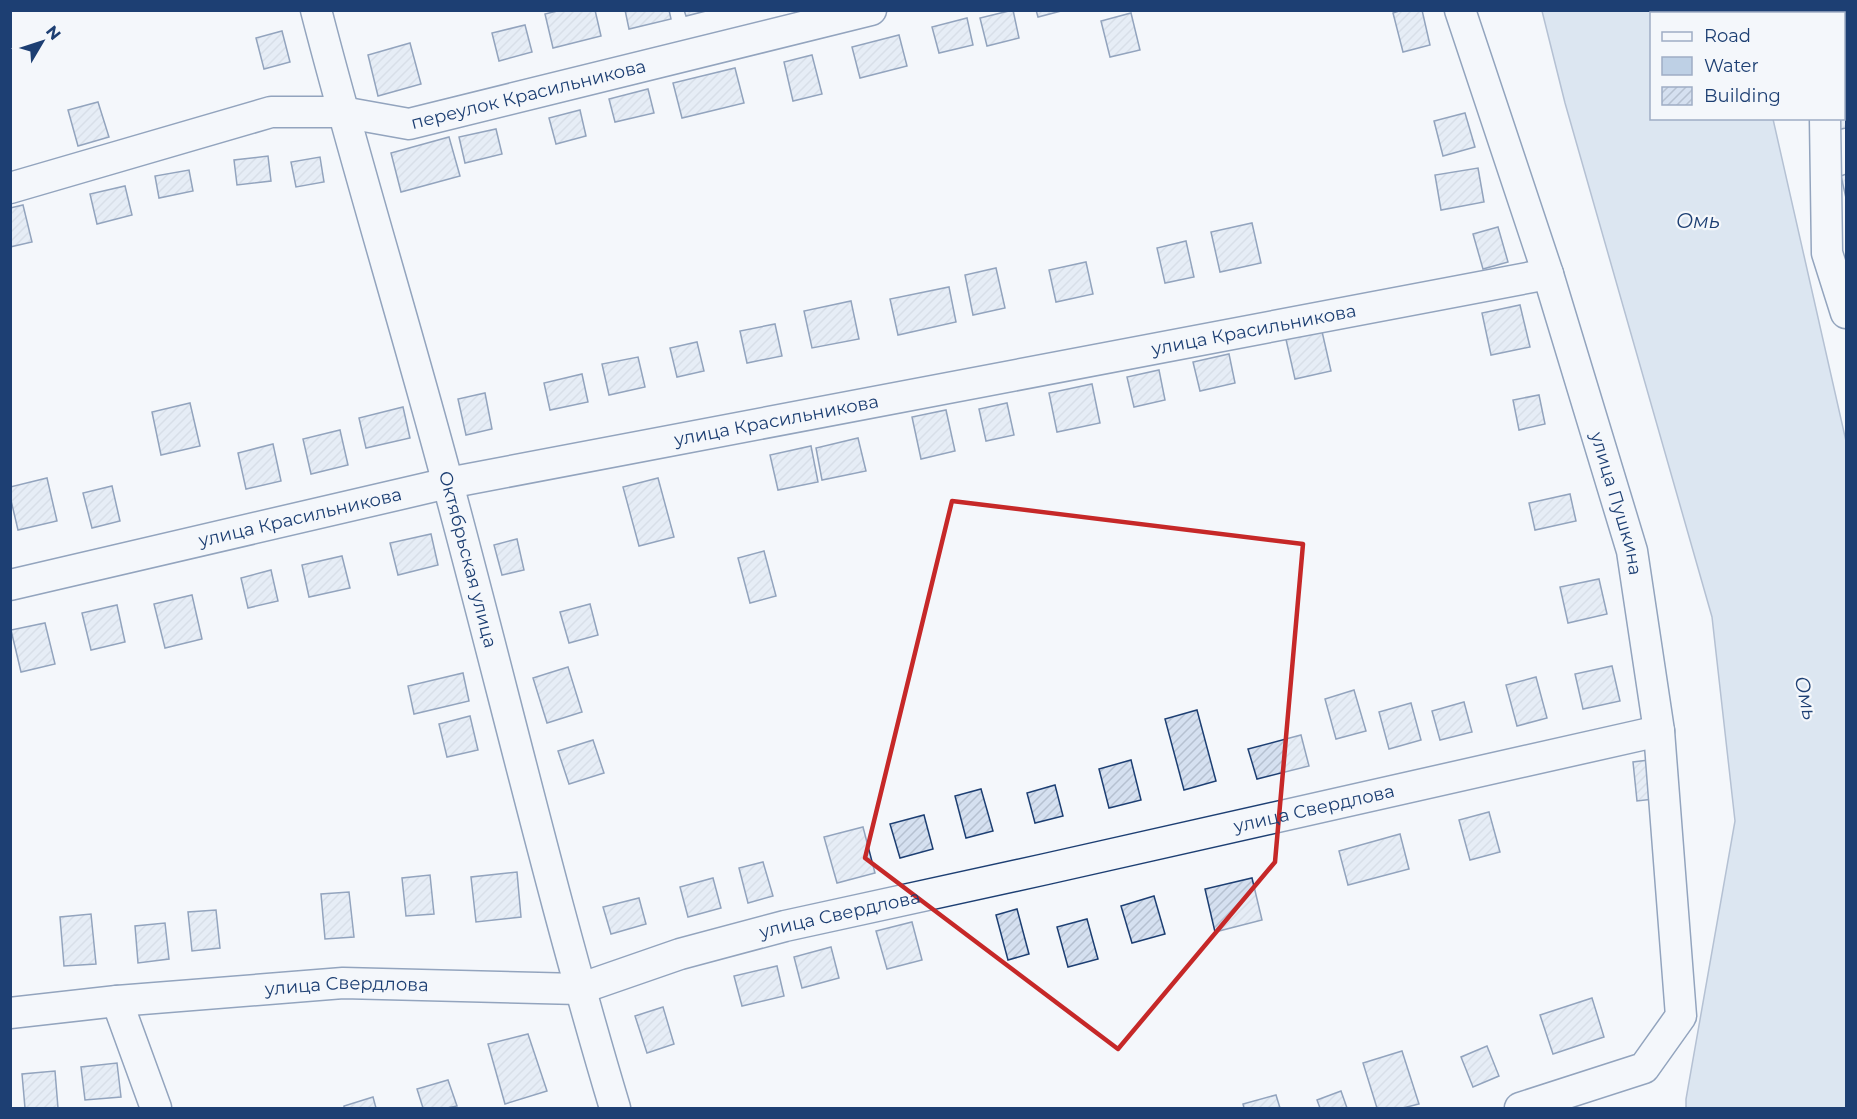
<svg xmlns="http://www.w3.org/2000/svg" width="1857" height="1119" viewBox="0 0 1857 1119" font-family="Montserrat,sans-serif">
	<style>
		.water { fill: #bed0e5; stroke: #687fa3; stroke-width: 1.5 }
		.building { fill: url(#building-hatch); stroke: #1d3f73; stroke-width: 1.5 }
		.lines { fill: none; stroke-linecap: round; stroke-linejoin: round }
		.minor-casing { stroke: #1d3f73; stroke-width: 33 }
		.minor { stroke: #f4f7fb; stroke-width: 30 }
		.marked { fill: none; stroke: #c62828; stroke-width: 4.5; stroke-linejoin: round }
		.labels { text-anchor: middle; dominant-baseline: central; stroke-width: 4.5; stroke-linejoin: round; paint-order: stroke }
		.street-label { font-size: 18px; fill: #1d3f73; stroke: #f4f7fb }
		.water-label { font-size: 20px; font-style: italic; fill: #1d3f73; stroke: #f4f7fb }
	</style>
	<defs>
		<pattern id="building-hatch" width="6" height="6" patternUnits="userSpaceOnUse" patternTransform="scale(1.5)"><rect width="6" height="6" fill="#d5e0f0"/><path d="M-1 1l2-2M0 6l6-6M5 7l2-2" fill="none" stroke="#b6c1d1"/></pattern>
	</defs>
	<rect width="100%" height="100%" fill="#f4f7fb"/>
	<polygon class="water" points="1745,11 1746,13 1652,14 1652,118 1773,119 1846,441 1846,1108 1686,1108 1686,1099 1735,821 1712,617 1565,103 1542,11"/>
	<g class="building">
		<polygon points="561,10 595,10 601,36 553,48 545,14"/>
		<polygon points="625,10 669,10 671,19 629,29"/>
		<polygon points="684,10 710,10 686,16"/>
		<polygon points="1013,10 1019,38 987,46 980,18"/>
		<polygon points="1036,10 1065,10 1038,17"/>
		<polygon points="1402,10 1422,10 1430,45 1403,52 1393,13"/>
		<polygon points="1839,10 1846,10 1846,20 1844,21 1844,14 1840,14"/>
		<polygon points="1131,13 1140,50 1110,57 1101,21"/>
		<polygon points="967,18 973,45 939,53 932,27"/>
		<polygon points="525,25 532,52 499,61 492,33"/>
		<polygon points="282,31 290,62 264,69 256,38"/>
		<polygon points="899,35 907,66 860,78 852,47"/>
		<polygon points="410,43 421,84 378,96 368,55"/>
		<polygon points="812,55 822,94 793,101 784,62"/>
		<polygon points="735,68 744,103 682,118 673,83"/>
		<polygon points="648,89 654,113 615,122 609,99"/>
		<polygon points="1846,91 1846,128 1837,130 1835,118 1844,118 1844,92"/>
		<polygon points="98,102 109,137 78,146 68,110"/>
		<polygon points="580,110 586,136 556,144 549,118"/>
		<polygon points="1465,113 1475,147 1443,156 1434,121"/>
		<polygon points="496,129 502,154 465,163 459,137"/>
		<polygon points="449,137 460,176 401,192 391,153"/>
		<polygon points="268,156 271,181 237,185 234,160"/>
		<polygon points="320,157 324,182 296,187 291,162"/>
		<polygon points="1478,168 1484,202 1441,210 1435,175"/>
		<polygon points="189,170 193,191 159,198 155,176"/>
		<polygon points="1846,174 1846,198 1841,176"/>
		<polygon points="125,186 132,215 97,224 90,194"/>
		<polygon points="23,205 32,242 10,247 10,208"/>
		<polygon points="1252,223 1261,263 1220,272 1211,232"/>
		<polygon points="1498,227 1508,262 1483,269 1473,234"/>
		<polygon points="1186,241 1194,277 1165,283 1157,248"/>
		<polygon points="1086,262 1093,294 1056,302 1049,270"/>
		<polygon points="996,268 1005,308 973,315 965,275"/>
		<polygon points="949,287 956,322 898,335 890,299"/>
		<polygon points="851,301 859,339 812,348 804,311"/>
		<polygon points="1520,305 1530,347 1491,355 1482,313"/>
		<polygon points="775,324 782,356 747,363 740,331"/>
		<polygon points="1321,327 1331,371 1295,379 1285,335"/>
		<polygon points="697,342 704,371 677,377 670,348"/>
		<polygon points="1229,354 1235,383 1200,391 1193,362"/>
		<polygon points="638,357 645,387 609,395 602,364"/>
		<polygon points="1159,370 1165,400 1134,407 1127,377"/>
		<polygon points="582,374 588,402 550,410 544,383"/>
		<polygon points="1092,384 1100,423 1057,432 1049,393"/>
		<polygon points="485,393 492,429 466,435 458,399"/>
		<polygon points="1539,395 1545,424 1519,430 1513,400"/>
		<polygon points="190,403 200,446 161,455 152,412"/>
		<polygon points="1007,403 1014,435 986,441 979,409"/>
		<polygon points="403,407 410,438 366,448 359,418"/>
		<polygon points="946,410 955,451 921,459 912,417"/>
		<polygon points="340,430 348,465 311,474 303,439"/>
		<polygon points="858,438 866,471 822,480 816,448"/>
		<polygon points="273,444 281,481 246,489 238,453"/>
		<polygon points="811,446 818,482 778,490 770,455"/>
		<polygon points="47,478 57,521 18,530 10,496 10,487"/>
		<polygon points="658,478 674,537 639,546 623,487"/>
		<polygon points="112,486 120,521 92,528 83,493"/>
		<polygon points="1570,494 1576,521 1535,530 1529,503"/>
		<polygon points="431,534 438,565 398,575 390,543"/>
		<polygon points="517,539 524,570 502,575 494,545"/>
		<polygon points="764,551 776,596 750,603 738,558"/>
		<polygon points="342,556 350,588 309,597 302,565"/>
		<polygon points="271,570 278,601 248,608 241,578"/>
		<polygon points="1599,579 1607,614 1568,623 1560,587"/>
		<polygon points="192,595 202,639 165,648 154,604"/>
		<polygon points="590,604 598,635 569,643 560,612"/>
		<polygon points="117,605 125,642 91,650 82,613"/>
		<polygon points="45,623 55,664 21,672 11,630"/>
		<polygon points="1612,666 1620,701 1583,709 1575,674"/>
		<polygon points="568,667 582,712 547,723 533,678"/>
		<polygon points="463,673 469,701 414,714 408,686"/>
		<polygon points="1536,677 1547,718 1517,726 1506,685"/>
		<polygon points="1354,690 1366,731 1336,739 1325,699"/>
		<polygon points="1464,702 1472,732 1440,740 1432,711"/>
		<polygon points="1411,703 1421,740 1389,749 1379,712"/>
		<polygon points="1197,710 1216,781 1184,790 1165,719"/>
		<polygon points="470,716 478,750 447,757 439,724"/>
		<polygon points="1301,735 1309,766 1257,779 1248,749"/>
		<polygon points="593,740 604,773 569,784 558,751"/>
		<polygon points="1657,759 1662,798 1637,801 1633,762"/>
		<polygon points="1131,760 1141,800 1109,808 1099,769"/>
		<polygon points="1055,785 1063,816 1035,823 1027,793"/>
		<polygon points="981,789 993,831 966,838 955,796"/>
		<polygon points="1489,812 1500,852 1470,860 1459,820"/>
		<polygon points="924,815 933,849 900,858 890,824"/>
		<polygon points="863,827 875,873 837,883 824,837"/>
		<polygon points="1400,834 1409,869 1348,885 1339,851"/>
		<polygon points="763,862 773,896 748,903 739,868"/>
		<polygon points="517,872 521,917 476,922 471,877"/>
		<polygon points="430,875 434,914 406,916 402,878"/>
		<polygon points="713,878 721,908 688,917 680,887"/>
		<polygon points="1252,878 1262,920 1215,932 1205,889"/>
		<polygon points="349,892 354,937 325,939 321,894"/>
		<polygon points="1154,896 1165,934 1132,943 1121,906"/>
		<polygon points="639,898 646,924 611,934 603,907"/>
		<polygon points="1017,909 1029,954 1008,960 996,915"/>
		<polygon points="216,910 220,948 192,951 188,912"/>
		<polygon points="91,914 96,964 64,966 60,917"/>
		<polygon points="1087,919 1098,959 1068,967 1057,927"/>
		<polygon points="912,922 922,960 887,969 876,931"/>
		<polygon points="165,923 169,959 138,963 135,926"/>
		<polygon points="831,947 839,978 802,988 794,957"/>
		<polygon points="777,966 784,996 742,1006 734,976"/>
		<polygon points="1592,998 1604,1037 1553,1054 1540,1015"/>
		<polygon points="663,1007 674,1044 647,1053 635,1016"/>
		<polygon points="528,1034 547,1091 505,1104 488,1044"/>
		<polygon points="1487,1046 1499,1076 1473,1087 1461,1057"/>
		<polygon points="1402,1051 1419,1104 1403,1108 1377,1108 1363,1063"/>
		<polygon points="117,1063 121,1097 85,1100 81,1067"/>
		<polygon points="55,1071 58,1108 25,1108 22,1074"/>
		<polygon points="448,1080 457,1106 447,1108 423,1108 417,1089"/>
		<polygon points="1341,1091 1347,1108 1320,1108 1317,1100"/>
		<polygon points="1276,1095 1280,1108 1244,1108 1243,1104"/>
		<polygon points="373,1097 376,1108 344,1108 344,1106"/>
	</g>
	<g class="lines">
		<defs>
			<g id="minor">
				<path id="s1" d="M316,10c41,159 90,316 132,474 56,208 105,418 167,624"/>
				<path id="s2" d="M1460,10l88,264 84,277 27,180 22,285 -37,52 -124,40"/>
				<polyline points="1808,10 1809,14"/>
				<polyline points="1844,59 1846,59"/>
				<polyline points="1825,118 1827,253 1846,313"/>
				<path id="s3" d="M10,188l261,-76h71l67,12 462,-114"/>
				<path id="s4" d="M10,585l438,-102 1100,-209"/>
				<polyline points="117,1001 156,1108"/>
				<path id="s5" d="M10,1013l107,-12 226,-18 236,6 101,-35 105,-28 261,-57 613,-138"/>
			</g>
		</defs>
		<use href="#minor" class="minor-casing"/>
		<use href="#minor" class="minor"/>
	</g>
	<path d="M0 0H1857V1119H0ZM952,501l351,43 -28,318 -157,187 -253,-191z" fill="#f4f7fb" fill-opacity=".55" fill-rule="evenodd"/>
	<path class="marked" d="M952,501l351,43 -28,318 -157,187 -253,-191z"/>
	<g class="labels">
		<g class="street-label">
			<text stroke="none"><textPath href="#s3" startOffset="534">переулок Красильникова</textPath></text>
			<text stroke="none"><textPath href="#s4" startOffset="1270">улица Красильникова</textPath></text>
			<text stroke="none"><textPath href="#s4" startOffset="784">улица Красильникова</textPath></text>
			<text stroke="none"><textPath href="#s2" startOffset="518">улица Пушкина</textPath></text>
			<text stroke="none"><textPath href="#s4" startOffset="298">улица Красильникова</textPath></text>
			<text stroke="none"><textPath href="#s1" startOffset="570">Октябрьская улица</textPath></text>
			<text stroke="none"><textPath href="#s5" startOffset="1328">улица Свердлова</textPath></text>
			<text stroke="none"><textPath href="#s5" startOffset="842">улица Свердлова</textPath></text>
			<text stroke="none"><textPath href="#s5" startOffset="338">улица Свердлова</textPath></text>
		</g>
		<g class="water-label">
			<text x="1698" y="221">Омь</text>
			<text transform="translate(1806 698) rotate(78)">Омь</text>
		</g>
	</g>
	<rect width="1857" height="1119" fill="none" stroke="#1d3f73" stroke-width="24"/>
	<rect x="1650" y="12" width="195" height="108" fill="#f4f7fb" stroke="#9eadc5" stroke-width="1.5"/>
	<rect x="1662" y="32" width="30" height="9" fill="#f4f7fb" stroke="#9eadc5" stroke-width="1.5"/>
	<text x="1704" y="42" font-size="18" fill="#1d3f73">Road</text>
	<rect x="1662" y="57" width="30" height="18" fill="#bed0e5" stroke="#9eadc5" stroke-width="1.5"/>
	<text x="1704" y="72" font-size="18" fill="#1d3f73">Water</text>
	<rect x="1662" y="87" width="30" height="18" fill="url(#building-hatch)" stroke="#9eadc5" stroke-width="1.5"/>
	<text x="1704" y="102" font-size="18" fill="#1d3f73">Building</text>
	<g transform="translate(42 42) rotate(51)" stroke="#f4f7fb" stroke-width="4.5" paint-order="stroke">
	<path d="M0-4.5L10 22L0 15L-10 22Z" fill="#1d3f73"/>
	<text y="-9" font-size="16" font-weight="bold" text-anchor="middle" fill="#1d3f73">N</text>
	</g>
</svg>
